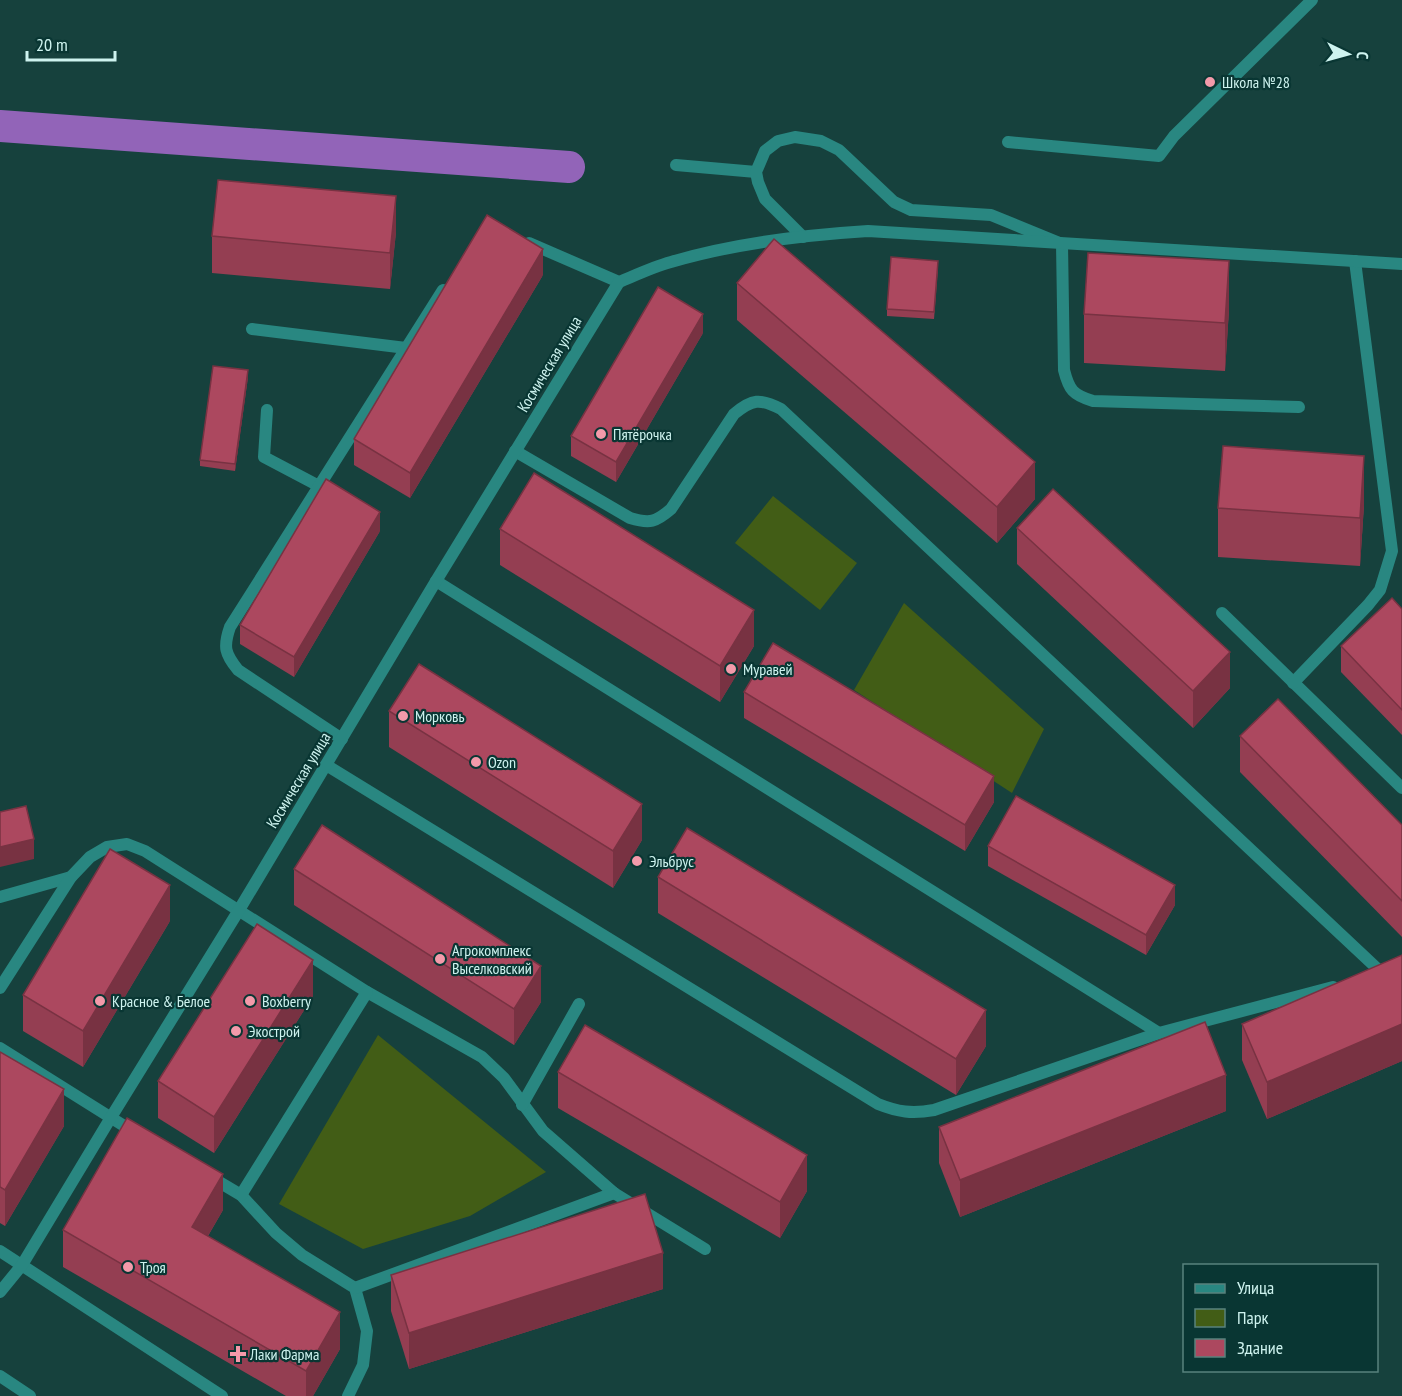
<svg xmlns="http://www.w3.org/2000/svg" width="1402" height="1396" viewBox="0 0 1402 1396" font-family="'PT Sans Narrow',sans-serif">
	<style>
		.green { fill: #425d16 }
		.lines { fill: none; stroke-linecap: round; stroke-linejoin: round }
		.canal { stroke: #9264b8; stroke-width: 32 }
		.service { stroke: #298781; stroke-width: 12 }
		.minor { stroke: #298781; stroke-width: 12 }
		.wall { fill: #943e52 }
		.shaded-wall { fill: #783242 }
		.building { fill: #ac485f; stroke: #783242; stroke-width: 1.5 }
		.poi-dot { fill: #f39aaa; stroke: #093633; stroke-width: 2 }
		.labels { text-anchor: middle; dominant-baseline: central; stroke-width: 4.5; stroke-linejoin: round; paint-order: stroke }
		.poi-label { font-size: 16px; fill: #cef3ef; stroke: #093633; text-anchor: start }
		.street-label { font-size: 16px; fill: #cef3ef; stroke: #093633 }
	</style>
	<rect width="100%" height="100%" fill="#16413d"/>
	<g class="green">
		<polygon points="773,496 857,563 820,610 735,543"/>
		<polygon points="904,603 1044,729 1012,793 854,690"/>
		<polygon points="378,1035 546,1172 470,1216 363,1249 279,1204"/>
	</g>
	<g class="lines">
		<polyline class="canal" points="0,126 569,167"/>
		<g class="service">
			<polyline points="1008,142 1159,156 1174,136 1312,0"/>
			<polyline points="676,165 756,172"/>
			<path d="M803,237l-38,-38 -7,-17 -2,-10 9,-21 13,-10 17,-4 26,4 18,9 55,52 17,8 80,5 71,29 2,126c5,20 9,25 29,31l206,6"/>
			<polyline points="529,243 619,282"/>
			<polyline points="252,329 406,348"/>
			<polyline points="267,410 264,457 319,486"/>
			<path d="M515,451l115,67c20,6 26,4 41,-9l63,-95c18,-15 26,-16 47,-5l602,565 -4,1"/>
			<polyline points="436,581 1159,1033"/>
			<polyline points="1222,613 1402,788"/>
			<polyline points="1293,683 1368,605 1380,590 1392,551 1355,261"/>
			<path d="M342,739l-104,-69c-13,-16 -15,-23 -8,-43l213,-337"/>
			<path d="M326,765l552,339c20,8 34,10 56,6l225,-77 174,-46"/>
			<polyline points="0,897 71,877"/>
			<polyline points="0,988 71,877 90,857 107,847 127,844 145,851 367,992 482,1057 504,1078 543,1131 614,1193 705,1249"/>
			<polyline points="0,1048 137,1134"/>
			<polyline points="522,1105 579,1004"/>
			<polyline points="209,1176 241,1195 276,1233 302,1255 355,1288 367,1331 363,1365 348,1396"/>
			<polyline points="241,1195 367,992"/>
			<polyline points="0,1251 222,1396"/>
			<polyline points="355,1288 614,1193"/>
			<polyline points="0,1376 30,1396"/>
		</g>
		<path class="minor" d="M0,1292l22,-27 88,-146 129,-209 197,-329 183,-299c17,-7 34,-15 52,-20 61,-18 133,-27 197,-31l534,33"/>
	</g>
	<g class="wall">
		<polygon points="396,232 390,289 212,273 212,236"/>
		<polygon points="938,268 934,319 887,316 887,309"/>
		<polygon points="543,275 410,498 354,465 354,439"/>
		<polygon points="737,283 1035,499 997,543 737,320"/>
		<polygon points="1229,310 1225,371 1084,363 1084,314"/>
		<polygon points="703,333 616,482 571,456 571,436"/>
		<polygon points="248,377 235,471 200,466 200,460"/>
		<polygon points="1364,505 1360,566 1218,557 1218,508"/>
		<polygon points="1017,528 1230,688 1193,728 1017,564"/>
		<polygon points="500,529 754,646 720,702 500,565"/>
		<polygon points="380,531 294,677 240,644 240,625"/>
		<polygon points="1402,609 1402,735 1341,672 1341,646"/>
		<polygon points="744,692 994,802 965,851 744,718"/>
		<polygon points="389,711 642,840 613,888 389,747"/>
		<polygon points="1240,736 1402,825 1402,937 1240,772"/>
		<polygon points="988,846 1175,905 1146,955 988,866"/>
		<polygon points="294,869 541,1002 514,1045 294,905"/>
		<polygon points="658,877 986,1046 956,1095 658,913"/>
		<polygon points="170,921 83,1067 23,1031 23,995"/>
		<polygon points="1402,955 1402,1061 1267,1119 1242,1060 1242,1024"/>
		<polygon points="313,996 214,1153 158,1118 158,1081"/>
		<polygon points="0,1052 64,1126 5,1226 0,1223"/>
		<polygon points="558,1072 807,1191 780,1238 558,1108"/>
		<polygon points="1226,1111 960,1217 939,1163 939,1127"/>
		<polygon points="223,1210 208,1236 340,1349 313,1396 286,1396 63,1267 63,1230"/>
		<polygon points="391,1275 663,1289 409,1369 391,1311"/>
	</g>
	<g class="shaded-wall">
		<polygon points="396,196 396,232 390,289 390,253"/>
		<polygon points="543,249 543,275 410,498 410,473"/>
		<polygon points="1229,261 1229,310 1225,371 1225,323"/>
		<polygon points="703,314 703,333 616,482 616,462"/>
		<polygon points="248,370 248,377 235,471 235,464"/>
		<polygon points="1364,456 1364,505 1360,566 1360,518"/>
		<polygon points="1035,462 1035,499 997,543 997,507"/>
		<polygon points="380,512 380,531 294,677 294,657"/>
		<polygon points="754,610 754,646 720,702 720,666"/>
		<polygon points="1230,652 1230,688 1193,728 1193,691"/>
		<polygon points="994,776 994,802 965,851 965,825"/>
		<polygon points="642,804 642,840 613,888 613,851"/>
		<polygon points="34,839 34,859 0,867 0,847"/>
		<polygon points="170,885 170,921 83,1067 83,1031"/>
		<polygon points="1175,885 1175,905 1146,955 1146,935"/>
		<polygon points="313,960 313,996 214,1153 214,1117"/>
		<polygon points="541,966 541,1002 514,1045 514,1009"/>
		<polygon points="986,1010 986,1046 956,1095 956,1059"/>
		<polygon points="1402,1024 1402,1061 1267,1119 1267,1082"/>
		<polygon points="1226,1075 1226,1111 960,1217 960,1180"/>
		<polygon points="64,1089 64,1126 5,1226 5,1190"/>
		<polygon points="807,1155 807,1191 780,1238 780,1202"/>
		<polygon points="223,1174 223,1210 192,1263 192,1227"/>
		<polygon points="663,1253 663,1289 409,1369 409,1333"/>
		<polygon points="340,1312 340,1349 313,1396 306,1396 306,1371"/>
	</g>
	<g class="building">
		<polygon points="218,180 396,196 390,253 212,236"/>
		<polygon points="487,215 543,249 410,473 354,439"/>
		<polygon points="774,239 1035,462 997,507 737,283"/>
		<polygon points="1088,253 1229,261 1225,323 1084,314"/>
		<polygon points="891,257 938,261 934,312 887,309"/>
		<polygon points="658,287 703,314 616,462 571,436"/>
		<polygon points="213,366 248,370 235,464 200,460"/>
		<polygon points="1223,446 1364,456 1360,518 1218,508"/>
		<polygon points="534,473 754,610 720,666 500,529"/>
		<polygon points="326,479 380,512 294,657 240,625"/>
		<polygon points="1053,489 1230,652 1193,691 1017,528"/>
		<polygon points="1392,598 1402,609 1402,710 1341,646"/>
		<polygon points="773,643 994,776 965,825 744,692"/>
		<polygon points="419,664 642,804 613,851 389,711"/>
		<polygon points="1278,699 1402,825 1402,901 1240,736"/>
		<polygon points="1016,796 1175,885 1146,935 988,846"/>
		<polygon points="26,806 34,839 0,847 0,812"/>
		<polygon points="322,825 541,966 514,1009 294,869"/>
		<polygon points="687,828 986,1010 956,1059 658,877"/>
		<polygon points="110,849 170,885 83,1031 23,995"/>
		<polygon points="257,924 313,960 214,1117 158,1081"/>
		<polygon points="1402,955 1402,1024 1267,1082 1242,1024"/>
		<polygon points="1205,1022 1226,1075 960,1180 939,1127"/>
		<polygon points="585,1025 807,1155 780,1202 558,1072"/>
		<polygon points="0,1052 64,1089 5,1190 0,1187"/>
		<polygon points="127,1118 223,1174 192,1227 340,1312 306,1371 63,1230"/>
		<polygon points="645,1194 663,1253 409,1333 391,1275"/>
	</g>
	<g class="poi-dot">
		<circle cx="1210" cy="82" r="6"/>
		<circle cx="601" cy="434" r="6"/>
		<circle cx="731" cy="669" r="6"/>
		<circle cx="403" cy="716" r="6"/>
		<circle cx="476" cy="762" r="6"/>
		<circle cx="637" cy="861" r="6"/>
		<circle cx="440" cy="959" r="6"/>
		<circle cx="100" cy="1001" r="6"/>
		<circle cx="250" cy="1001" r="6"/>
		<circle cx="236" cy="1031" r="6"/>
		<circle cx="128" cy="1267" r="6"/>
		<path d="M235 1345h6v6h6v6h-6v6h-6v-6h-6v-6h6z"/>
	</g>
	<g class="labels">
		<g class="poi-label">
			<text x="1222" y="82">Школа №28</text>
			<text x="613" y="434">Пятёрочка</text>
			<text x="743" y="669">Муравей</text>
			<text x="415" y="716">Морковь</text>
			<text x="488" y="762">Ozon</text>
			<text x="649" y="861">Эльбрус</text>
			<text x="452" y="950">Агрокомплекс<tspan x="452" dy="18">Выселковский</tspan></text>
			<text x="112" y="1001">Красное &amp; Белое</text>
			<text x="262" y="1001">Boxberry</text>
			<text x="248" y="1031">Экострой</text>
			<text x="140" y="1267">Троя</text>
			<text x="250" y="1354">Лаки Фарма</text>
		</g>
		<g class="street-label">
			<text transform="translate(549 364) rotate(-59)">Космическая улица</text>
			<text transform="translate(298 780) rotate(-59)">Космическая улица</text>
		</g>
	</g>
	<rect x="1183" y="1264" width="195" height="108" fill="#093633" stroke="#58827e" stroke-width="1.5"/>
	<rect x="1195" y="1284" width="30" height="9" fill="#298781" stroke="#58827e" stroke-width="1.5"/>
	<text x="1237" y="1294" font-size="18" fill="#cef3ef">Улица</text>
	<rect x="1195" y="1309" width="30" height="18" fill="#425d16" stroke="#58827e" stroke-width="1.5"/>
	<text x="1237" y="1324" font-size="18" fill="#cef3ef">Парк</text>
	<rect x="1195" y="1339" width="30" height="18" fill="#ac485f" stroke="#58827e" stroke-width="1.5"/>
	<text x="1237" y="1354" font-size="18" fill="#cef3ef">Здание</text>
	<g transform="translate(1348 54) rotate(95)" stroke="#093633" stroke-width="4.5" paint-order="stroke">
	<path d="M0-4.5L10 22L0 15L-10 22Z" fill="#cef3ef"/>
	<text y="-9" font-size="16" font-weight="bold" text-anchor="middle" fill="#cef3ef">С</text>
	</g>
	<path d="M27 51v9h88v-9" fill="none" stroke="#cef3ef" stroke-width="3"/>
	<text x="36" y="51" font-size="18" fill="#cef3ef" stroke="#093633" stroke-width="4.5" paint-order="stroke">20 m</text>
</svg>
